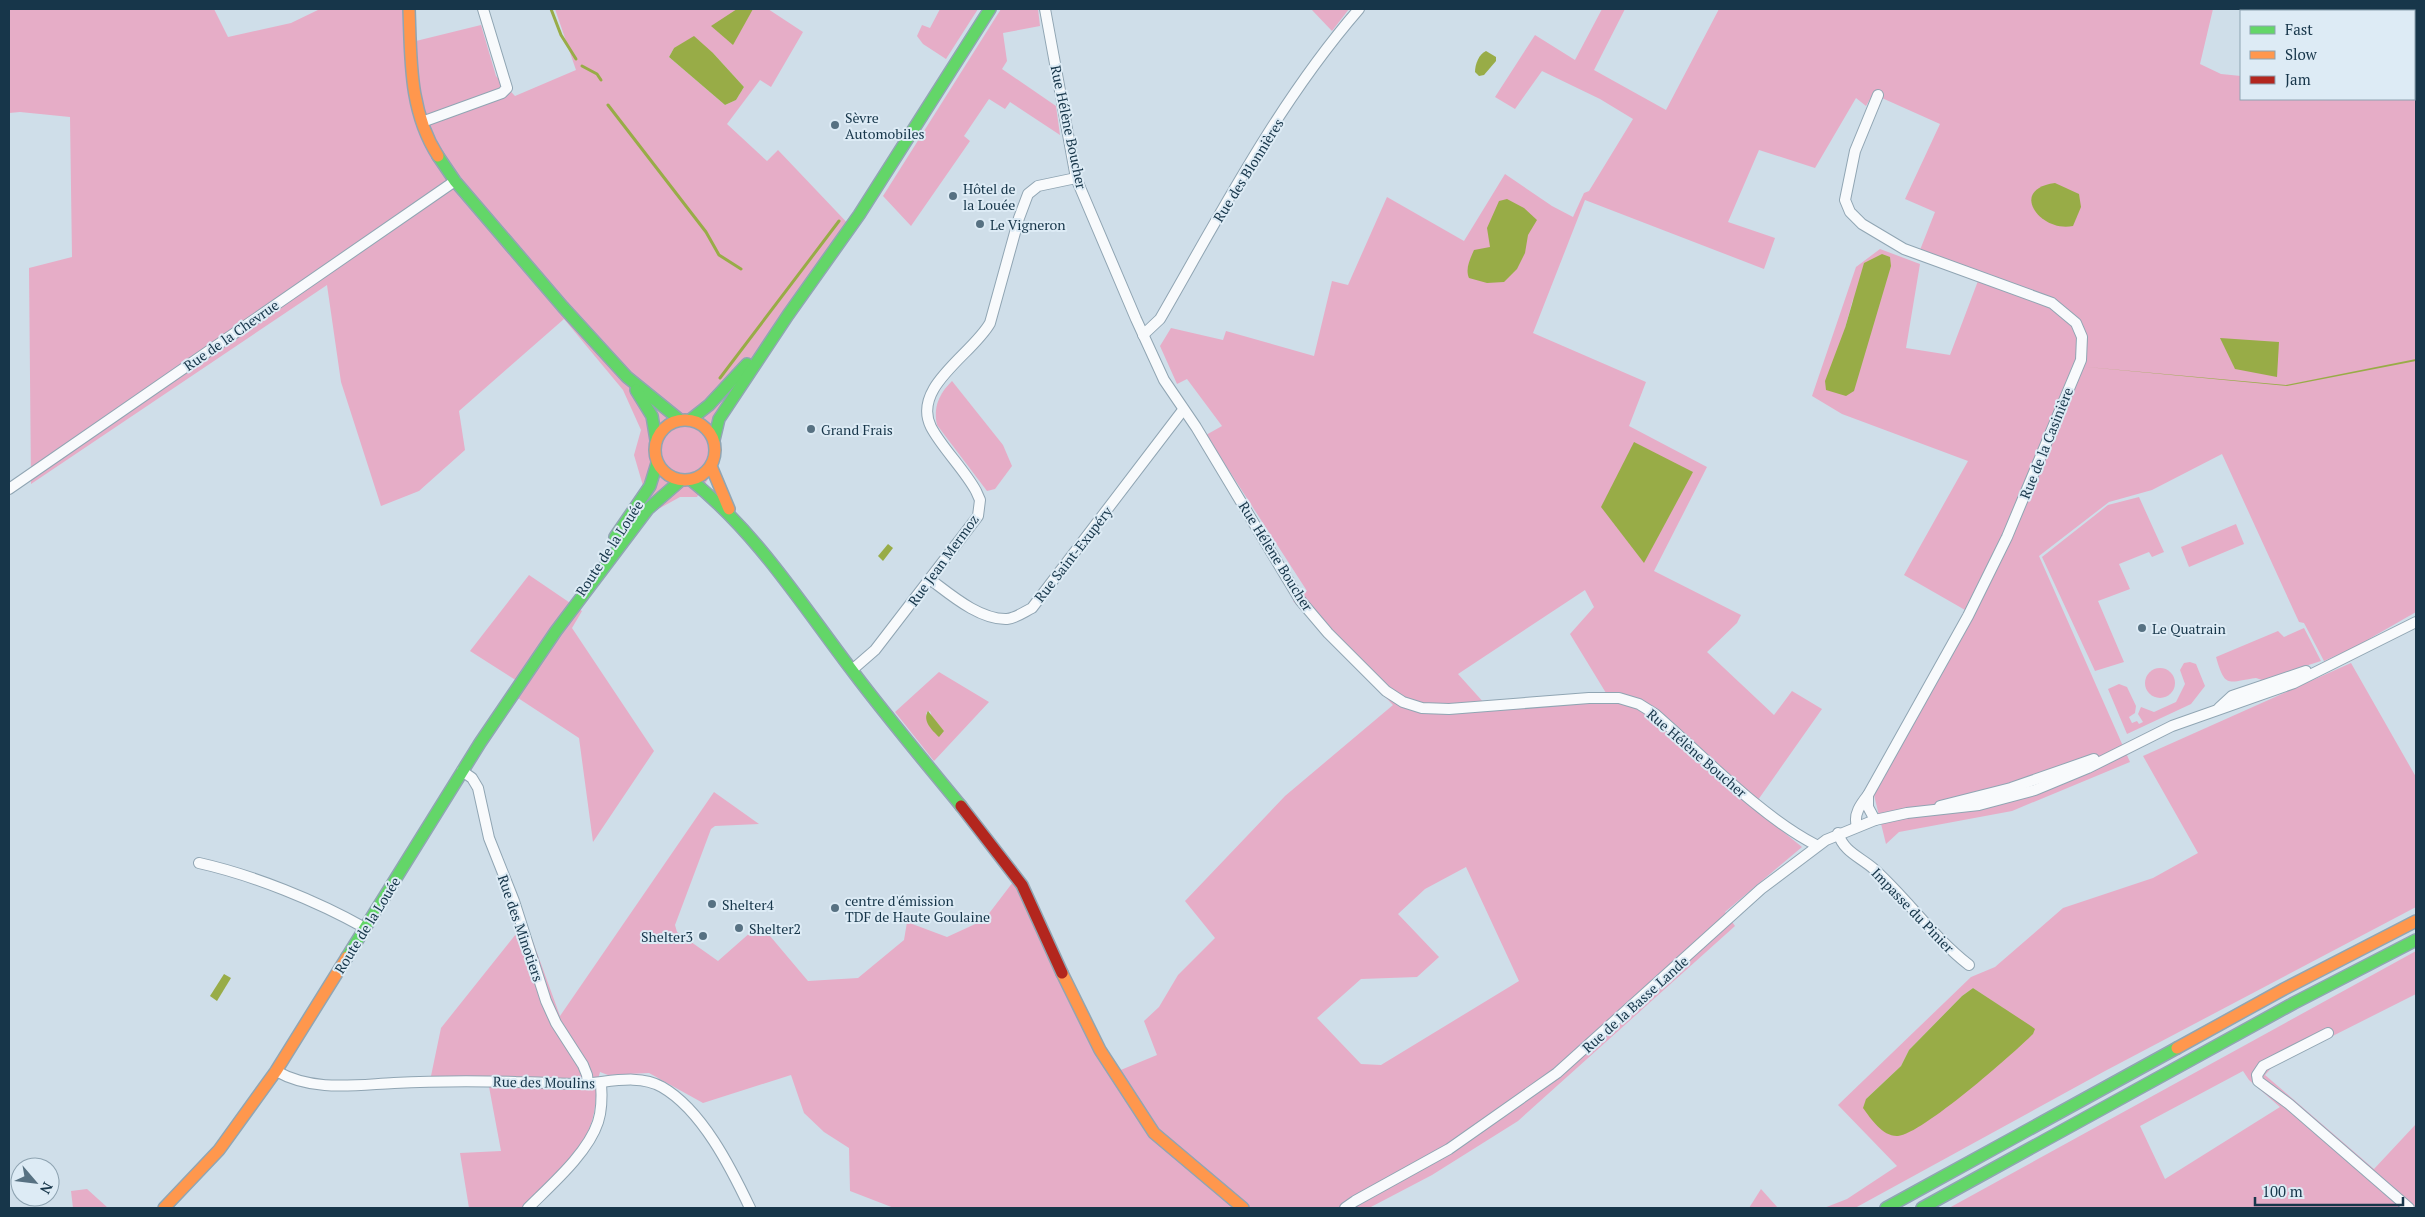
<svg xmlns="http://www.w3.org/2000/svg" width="2425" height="1217" viewBox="0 0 2425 1217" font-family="'PT Serif',serif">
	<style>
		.green { fill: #e6adc7; fill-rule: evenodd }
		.water { fill: #98ac47 }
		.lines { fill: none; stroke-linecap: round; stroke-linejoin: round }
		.stream { stroke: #98ac47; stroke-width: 3 }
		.street-casing { stroke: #90a5b3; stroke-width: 12 }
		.fast-casing { stroke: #90a5b3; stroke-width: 14 }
		.slow-casing { stroke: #90a5b3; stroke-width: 14 }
		.jam-casing { stroke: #90a5b3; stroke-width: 14 }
		.street { stroke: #f8fafc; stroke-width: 10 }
		.fast { stroke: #63d668; stroke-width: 11 }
		.slow { stroke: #ff974d; stroke-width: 11 }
		.jam { stroke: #b3261e; stroke-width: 11 }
		.poi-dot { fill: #577182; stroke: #ddebf5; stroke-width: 2 }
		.labels { text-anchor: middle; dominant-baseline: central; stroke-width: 4; stroke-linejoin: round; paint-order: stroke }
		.poi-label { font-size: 14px; fill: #17364a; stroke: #ddebf5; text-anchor: start }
		.street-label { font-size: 14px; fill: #17364a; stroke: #ddebf5 }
	</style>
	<rect width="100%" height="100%" fill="#cfdee9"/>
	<g class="green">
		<path d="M9,9h205l14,28 63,-14 29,-14h94l2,32 65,-16 15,51 19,20 61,-26 -21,-61h213l35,23 -32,55 -11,-7 -33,44 40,37 11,-11 77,81 -136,192v38l-22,36h-17l-29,16 -17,-58 7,-25 -18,-40 -59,-71 -105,92 6,39 -46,41 -38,15 -40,-124 -14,-97 -296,199 -2,-216 43,-11 -2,-140 -50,-5 -11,1zM674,48l39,5 31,34 -8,13 -11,5 -56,-48z"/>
		<polygon points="940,9 978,9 946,59 923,44 917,36 922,25 930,28"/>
		<polygon points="1001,9 1038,9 1040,26 1003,33 1007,61 1002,69 1056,106 1060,135 1010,102 1005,109 989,99 964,136 970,141 911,226 883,196"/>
		<polygon points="1311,9 1349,9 1332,31"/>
		<path d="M1602,9h23l-31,61 72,40 53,-101h494l-13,55 21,10 20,2v23h173v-88h-75v-2h77v603l-61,35 -31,14 -20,-38 -5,-1 -77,-168 -70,36 -43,12 -70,54 91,206 -118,49 -113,21 -13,12 -12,-49 98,-181 -68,-39 64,-114 -126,-47 -30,-18 44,-129 24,-18 40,15 -14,84 44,7 31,-82 -61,-23 15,-38 -30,-13 35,-75 -67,-30 -7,12 -10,-8 -41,70 -56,-18 -31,72 47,16 -11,31 -179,-69 -52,133 113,49 -17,44 78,41 -53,104 87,44 -4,8 -30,29 67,63 18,-24 30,18 -69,98 49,40 -77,65 10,14 -217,195 -86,54 -63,33h-475l-44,-17 -1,-43 -25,-16 -20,-19 -13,-38 -88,28 -54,-30 -41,2 -8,-3c-5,15 -3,30 -7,45 -9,36 -44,67 -70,91h-54l-9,-55 41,-2 -14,-75h-56l10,-48 75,-94 16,5 28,77 154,-224 45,32 -44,2 -4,3 -36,96 2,7 41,29 42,-37 48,57 50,-3 46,-38 3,-18 40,15 37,-17 29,-38 98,192 46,-19 -13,-34 15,-14 19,-32 37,-37 -30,-37 100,-105 108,-91 -100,-104 14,-10 -101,-156 16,-9 -35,-47 -10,5 -17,-38 11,-18 52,12 3,-9 88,25 18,-75 16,4 39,-88 77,44 41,-67 47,32 21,11 11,-24 5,-2 44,-72 -33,-20 -58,-28 -27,38 -20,-12 40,-62 40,25zM1853,299l-7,97 -1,-68zM1585,590l9,17 -24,27 36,59 -121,11 -27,-30zM1466,867l53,114 -138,84 -20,-1 -44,-46 44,-39 56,-2 22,-20 -41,-43 27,-25z"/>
		<path d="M952,381l51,64 9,21 -17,23 -8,2 -50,-66c-4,-18 2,-31 15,-44z"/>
		<polygon points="2139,497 2164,552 2152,557 2149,552 2119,564 2130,589 2098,601 2124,662 2095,671 2042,557 2108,505"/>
		<polygon points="2236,524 2244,544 2189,567 2181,547"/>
		<polygon points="529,575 582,611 572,628 654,751 593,842 579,738 518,698 525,686 470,651"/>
		<path d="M2304,628l17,33 -59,19 -6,-2c-28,4 -31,11 -40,-21l62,-26 6,6z"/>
		<polygon points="2190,662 2196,664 2205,686 2191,704 2127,734 2108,689 2119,684 2127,687 2136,706 2135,713 2129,717 2132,723 2137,721 2139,724 2143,722 2138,714 2141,707 2154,712 2176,702 2185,684 2180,670 2184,663"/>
		<path d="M2351,663l65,114v130l-311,164 -250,137h-31l23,-9 50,-33 -59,-61 133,-128 24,-10 68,-59 90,-30 45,-25 -55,-97zM1973,988l61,41 -168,70 35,-33 8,-16 53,-54z"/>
		<circle cx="2160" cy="683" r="15"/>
		<path d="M939,672l50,30 -55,59 -39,-49zM930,711l2,6 12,14 -15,-5 -3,-13z"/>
		<path d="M2416,951v43l-143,72 -8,9 109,94 42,-45v81l-3,3h-464zM2243,1071l6,9 31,27 -115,72 -25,-53z"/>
		<polygon points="87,1189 108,1208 73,1208 71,1191"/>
		<polygon points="1761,1189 1778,1208 1749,1208"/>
	</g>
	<g class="water">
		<polygon points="737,9 753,9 733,45 711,26"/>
		<polygon points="694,36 713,53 744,87 736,100 725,105 669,57 674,48"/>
		<path d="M1486,51l10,6v4l-12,14 -5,1 -4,-4c0,-8 4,-18 11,-21z"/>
		<path d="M2055,183l24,11 2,13 -8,19c-33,7 -65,-37 -18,-43z"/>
		<path d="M1507,199l17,9 13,12 -9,15 -3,18 -8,16 -13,13 -17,1 -18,-5c-4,-9 1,-19 5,-28l16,-3 -3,-19 12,-27z"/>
		<polygon points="1882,254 1890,257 1891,266 1854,391 1846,396 1826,390 1825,381 1845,328 1864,263"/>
		<polygon points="2220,338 2279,342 2277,377 2235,369"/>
		<polygon points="2416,359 2416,361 2287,386 2087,367 2286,385"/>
		<polygon points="1634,442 1693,472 1644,563 1601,507"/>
		<polygon points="888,544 893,548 883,561 878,556"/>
		<path d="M928,711l16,20 -5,6c-7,-7 -17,-16 -11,-26z"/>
		<polygon points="224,974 231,978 217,1001 210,996"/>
		<path d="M1973,988l58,38 4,3 -2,5c-20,20 -111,100 -135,102 -15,1 -27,-17 -35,-28l3,-9 35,-33 8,-16 53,-54z"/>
	</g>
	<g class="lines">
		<g class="stream">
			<polyline points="551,9 561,35 576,59"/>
			<polyline points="582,66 597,74 601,80"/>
			<polyline points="608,105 706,232 719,255 741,269"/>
			<polyline points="720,378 839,221"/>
		</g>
		<defs>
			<g id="street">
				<path d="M1045,9l31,169 60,141 28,61 32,47 104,173 28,33 58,58 17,11 19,6 27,1 140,-11h30l20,6 16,10c48,42 105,102 161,131"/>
				<polyline points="422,122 502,93 507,88 483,9"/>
				<path d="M1143,335l17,-16c61,-106 119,-218 199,-310"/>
				<polyline points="9,489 455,181"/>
				<path d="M931,580c20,15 49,40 76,39 9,-1 17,-7 25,-11l151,-198"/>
				<path d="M852,670l23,-20 103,-134 2,-16 -4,-9c-12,-22 -34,-43 -45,-64 -20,-40 42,-73 59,-104l29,-105 9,-24 10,-8 38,-8"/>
				<polyline points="2219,708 2232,696 2306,671"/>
				<polyline points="462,771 472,778 478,788 489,838 514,901 546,1001 556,1023 583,1065 587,1075 588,1084"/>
				<polyline points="1868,795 1868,807 1875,820"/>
				<polyline points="1940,806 2011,788 2094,759"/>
				<path d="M1857,826c-4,-12 4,-22 11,-31l100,-179 39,-79 74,-177 1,-23 -6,-14 -24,-20 -148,-54 -42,-25 -12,-12 -5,-12 10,-49 23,-56"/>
				<path d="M1838,833c6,20 23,24 37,37 34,31 57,66 94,95"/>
				<path d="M199,863c54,12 118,38 166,65"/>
				<polyline points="2328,1033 2263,1066 2257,1075 2258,1081 2289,1104 2409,1208"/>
				<path d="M276,1071c37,21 78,14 118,12 41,-2 81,-2 122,-1 21,0 43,2 64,2 26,-1 58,-11 82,3 40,23 69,81 88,121"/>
				<path d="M528,1208c23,-23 60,-55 70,-86 4,-12 4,-26 3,-39"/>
				<polyline points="1345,1208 1355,1201 1449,1149 1557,1073 1761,889 1826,840 1875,820 1907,813 1979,805 2035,790 2088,768 2172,726 2294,683 2416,622"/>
			</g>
			<g id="fast">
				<polyline points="438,156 455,181 563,307 627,377 680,420"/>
				<polyline points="636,390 652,416 656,440"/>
				<polyline points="690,420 709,405 747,364"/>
				<polyline points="714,440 719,419 788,315 859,215 990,9"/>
				<path d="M691,480c67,54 111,125 163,193 34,45 71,89 107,133"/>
				<polyline points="615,537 650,486 657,463"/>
				<polyline points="347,957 480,743 556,631 648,509 680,481"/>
				<polyline points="1886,1208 2177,1048"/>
				<polyline points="1922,1208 2294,1003 2416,940"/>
			</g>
			<g id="slow">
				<path d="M409,9c2,51 0,102 29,147"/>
				<circle cx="685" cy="450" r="30"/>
				<polyline points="711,466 729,509"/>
				<polyline points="1062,973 1100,1050 1154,1133 1243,1208"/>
				<polyline points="2177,1048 2284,989 2416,921"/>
				<polyline points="164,1208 219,1150 276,1071 347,957"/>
			</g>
			<polyline id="jam" points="961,806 1022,885 1062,973"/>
		</defs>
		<use href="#street" class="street-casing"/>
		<use href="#fast" class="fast-casing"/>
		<use href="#slow" class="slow-casing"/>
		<use href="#jam" class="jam-casing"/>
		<use href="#street" class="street"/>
		<use href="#fast" class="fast"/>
		<use href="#slow" class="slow"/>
		<use href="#jam" class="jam"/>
	</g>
	<g class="poi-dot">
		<circle cx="835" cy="125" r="5"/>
		<circle cx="953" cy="196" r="5"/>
		<circle cx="980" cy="224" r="5"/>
		<circle cx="811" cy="429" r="5"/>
		<circle cx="2142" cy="628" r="5"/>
		<circle cx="712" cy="904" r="5"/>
		<circle cx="835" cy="908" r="5"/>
		<circle cx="739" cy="928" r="5"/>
		<circle cx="703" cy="936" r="5"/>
	</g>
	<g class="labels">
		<g class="poi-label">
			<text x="845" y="117">Sèvre<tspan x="845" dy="16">Automobiles</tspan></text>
			<text x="963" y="188">Hôtel de<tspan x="963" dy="16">la Louée</tspan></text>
			<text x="990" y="224">Le Vigneron</text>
			<text x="821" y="429">Grand Frais</text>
			<text x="2152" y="628">Le Quatrain</text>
			<text x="845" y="900">centre d'émission<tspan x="845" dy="16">TDF de Haute Goulaine</tspan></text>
			<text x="722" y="904">Shelter4</text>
			<text x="749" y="928">Shelter2</text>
			<text x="693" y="936" text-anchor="end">Shelter3</text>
		</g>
		<g class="street-label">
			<text transform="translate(1069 127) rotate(78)">Rue Hélène Boucher</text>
			<text transform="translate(1248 170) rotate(-58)">Rue des Blonnières</text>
			<text transform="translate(231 335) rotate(-35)">Rue de la Chevrue</text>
			<text transform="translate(2046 443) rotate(-68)">Rue de la Casinière</text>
			<text transform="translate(609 548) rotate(-57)">Route de la Louée</text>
			<text transform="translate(1073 554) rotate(-52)">Rue Saint-Exupéry</text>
			<text transform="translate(1276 556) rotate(58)">Rue Hélène Boucher</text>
			<text transform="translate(943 560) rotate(-54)">Rue Jean Mermoz</text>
			<text transform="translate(1697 753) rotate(41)">Rue Hélène Boucher</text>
			<text transform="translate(1913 910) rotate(46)">Impasse du Pinier</text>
			<text transform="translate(367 925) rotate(-58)">Route de la Louée</text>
			<text transform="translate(521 928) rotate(71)">Rue des Minotiers</text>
			<text transform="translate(1635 1004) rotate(-42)">Rue de la Basse Lande</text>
			<text transform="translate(544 1082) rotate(1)">Rue des Moulins</text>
		</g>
	</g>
	<rect width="2425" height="1217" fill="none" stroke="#17364a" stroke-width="20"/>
	<rect x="2240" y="10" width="175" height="90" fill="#ddebf5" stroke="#8ea3b1"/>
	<rect x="2250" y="26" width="25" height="8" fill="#63d668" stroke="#8ea3b1"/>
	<text x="2285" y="35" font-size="15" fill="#17364a">Fast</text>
	<rect x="2250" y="51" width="25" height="8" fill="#ff974d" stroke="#8ea3b1"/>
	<text x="2285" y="60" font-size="15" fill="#17364a">Slow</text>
	<rect x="2250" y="76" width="25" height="8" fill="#b3261e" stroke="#8ea3b1"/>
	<text x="2285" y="85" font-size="15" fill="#17364a">Jam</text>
	<g transform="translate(35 1182) rotate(118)"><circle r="24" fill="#ddebf5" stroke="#8ea3b1"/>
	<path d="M0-4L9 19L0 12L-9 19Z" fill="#577182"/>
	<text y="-8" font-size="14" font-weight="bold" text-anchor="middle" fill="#17364a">N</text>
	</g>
	<path d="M2255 1197v8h148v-8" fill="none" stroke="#17364a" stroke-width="2.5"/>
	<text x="2262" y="1197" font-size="15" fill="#17364a" stroke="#ddebf5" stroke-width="4" paint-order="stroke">100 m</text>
</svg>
